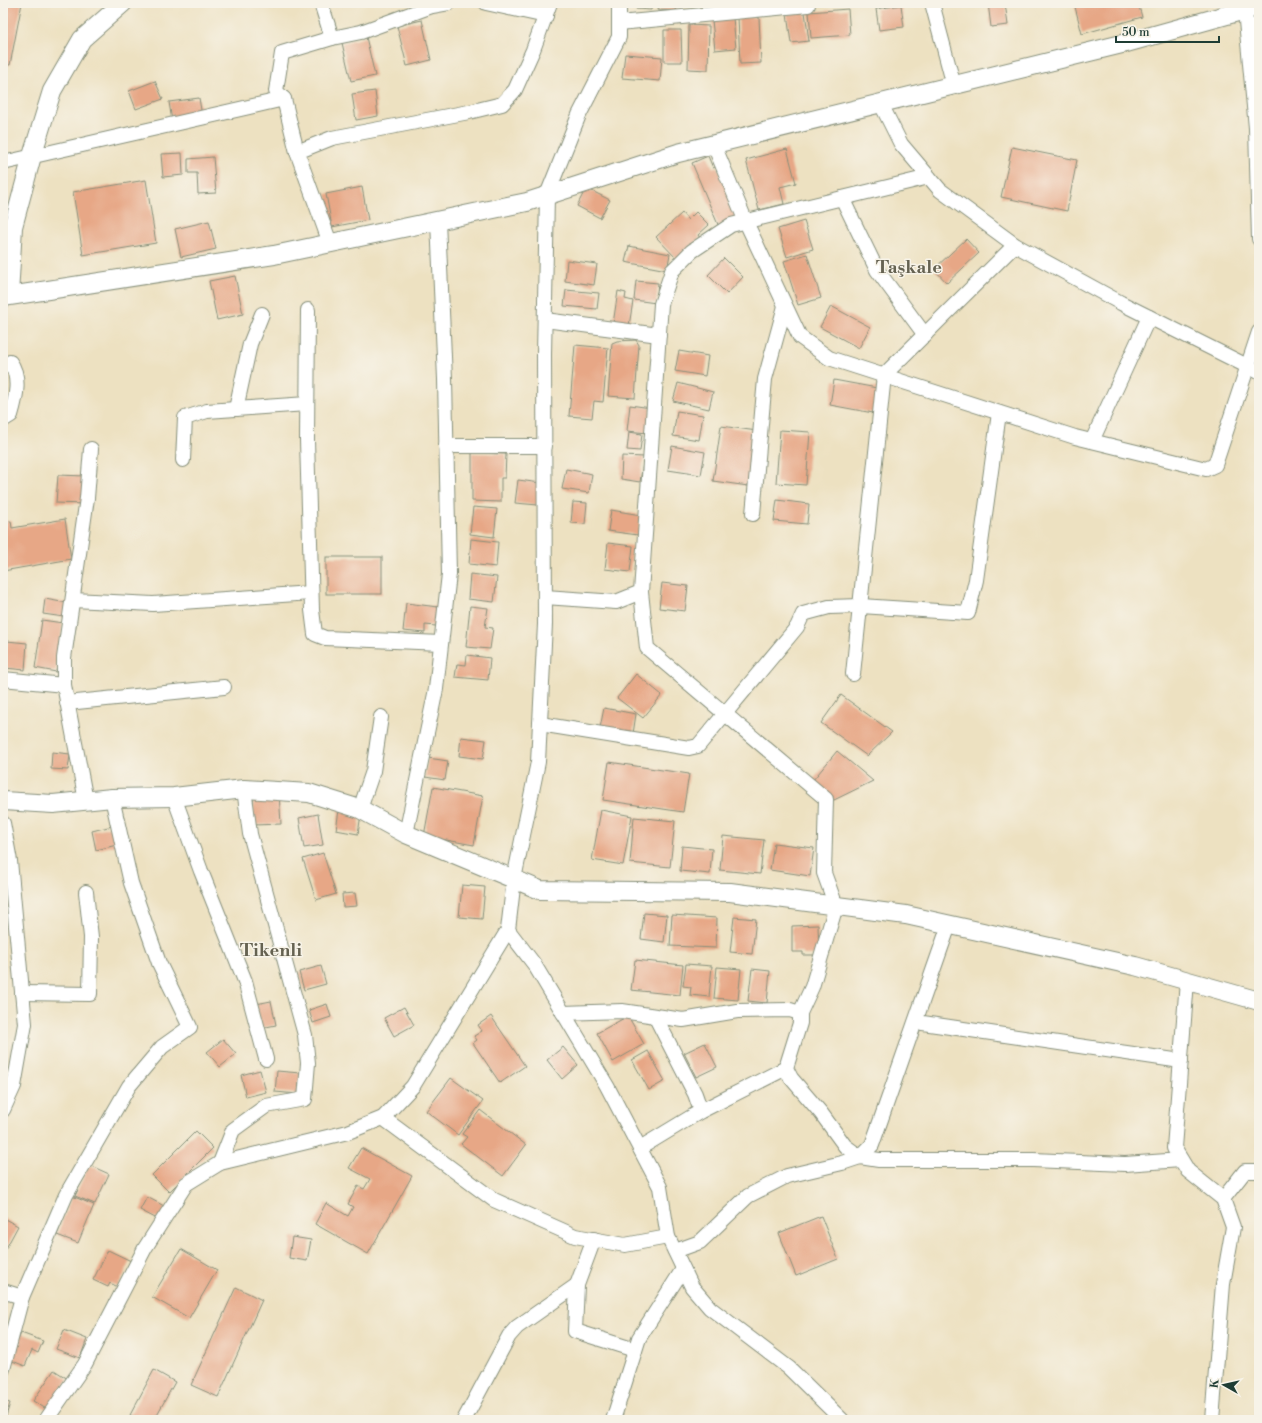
<svg xmlns="http://www.w3.org/2000/svg" width="1262" height="1423" viewBox="0 0 1262 1423" font-family="'Libre Bodoni',serif">
	<style>
		.building { fill: #e7a786 }
		.lines { fill: none; stroke-linecap: round; stroke-linejoin: round }
		.minor-casing { stroke: #868f7a; stroke-width: 16 }
		.tertiary-casing { stroke: #868f7a; stroke-width: 20 }
		.minor { stroke: #fff; stroke-width: 14 }
		.tertiary { stroke: #fff; stroke-width: 18 }
		.labels { text-anchor: middle; dominant-baseline: central; stroke-width: 3; stroke-linejoin: round; paint-order: stroke }
		.district-label { font-size: 18px; font-weight: bold; fill: #656251; stroke: #f7f3e8 }
	</style>
	<rect width="100%" height="100%" fill="#f7f3e8"/>
	<filter id="ink" filterUnits="userSpaceOnUse"><feTurbulence type="fractalNoise" baseFrequency=".025" numOctaves="2"/><feDisplacementMap in="SourceGraphic" scale="8" xChannelSelector="R" yChannelSelector="G"/><feConvolveMatrix kernelMatrix="1 2 1 2 8 2 1 2 1" color-interpolation-filters="sRGB"/></filter>
	<filter id="wash" filterUnits="userSpaceOnUse"><feTurbulence type="fractalNoise" baseFrequency=".012" numOctaves="4" result="noise"/><feDisplacementMap in="SourceGraphic" scale="16" xChannelSelector="R" yChannelSelector="G"/><feGaussianBlur stdDeviation="0.9" result="paint"/><feColorMatrix in="noise" values="0 0 0 0 0 0 0 0 0 0 0 0 0 0 0 0 0 1.4 0 .05"/><feComposite in="paint" operator="in"/></filter>
	<g filter="url(#wash)">
		<rect width="100%" height="100%" fill="#ede1c1"/>
		<g id="blocks">
			<g class="building">
				<polygon points="3,3 22,3 10,65 3,64"/>
				<polygon points="637,3 652,3 651,10 636,9"/>
				<polygon points="659,3 677,3 676,11 658,10"/>
				<rect x="685" y="3" width="67" height="3"/>
				<polygon points="988,3 1005,3 1008,25 991,27"/>
				<polygon points="1074,3 1138,3 1142,17 1082,34"/>
				<polygon points="901,5 904,27 879,30 876,9"/>
				<polygon points="848,9 850,35 811,38 809,12"/>
				<polygon points="805,12 809,41 791,43 787,14"/>
				<polygon points="738,17 759,17 761,63 740,64"/>
				<polygon points="733,18 736,48 715,50 712,20"/>
				<polygon points="422,20 431,60 407,66 397,26"/>
				<polygon points="689,25 709,26 708,70 688,69"/>
				<polygon points="664,30 681,30 682,62 664,62"/>
				<polygon points="366,37 375,76 351,81 342,43"/>
				<polygon points="625,54 662,57 660,81 622,78"/>
				<polygon points="155,81 163,99 136,109 129,91"/>
				<polygon points="375,91 378,116 356,120 352,94"/>
				<polygon points="199,98 202,116 172,121 169,102"/>
				<polygon points="1012,147 1077,160 1067,211 1001,197"/>
				<polygon points="787,149 796,183 780,187 784,204 759,210 746,160"/>
				<polygon points="182,153 183,175 163,177 161,154"/>
				<polygon points="708,156 713,168 717,166 739,218 719,227 692,163"/>
				<polygon points="213,157 216,193 198,194 197,173 188,173 188,159"/>
				<polygon points="146,180 156,243 83,255 73,192"/>
				<polygon points="362,187 368,220 332,227 326,194"/>
				<polygon points="586,188 610,200 600,218 577,206"/>
				<polygon points="696,212 709,225 698,235 700,238 677,259 656,237 682,213 688,220"/>
				<polygon points="209,221 216,249 181,257 175,229"/>
				<polygon points="804,221 813,249 787,257 778,229"/>
				<polygon points="966,239 979,253 947,283 934,269"/>
				<polygon points="629,246 670,254 667,270 625,262"/>
				<polygon points="807,254 821,298 798,305 784,261"/>
				<polygon points="724,258 743,277 727,294 708,275"/>
				<polygon points="567,260 597,264 594,285 565,281"/>
				<polygon points="235,276 243,314 217,320 209,281"/>
				<polygon points="636,281 658,283 656,303 634,300"/>
				<polygon points="566,290 599,293 597,309 564,306"/>
				<polygon points="618,291 626,293 625,299 633,301 629,326 613,324"/>
				<polygon points="831,306 870,327 859,348 820,327"/>
				<polygon points="636,340 639,345 635,398 608,396 612,343 617,341"/>
				<polygon points="575,345 608,348 603,402 594,401 592,418 569,416"/>
				<polygon points="679,351 708,356 705,376 675,371"/>
				<polygon points="834,380 877,388 873,413 830,405"/>
				<polygon points="678,383 713,392 709,409 673,401"/>
				<polygon points="630,405 651,408 648,433 627,431"/>
				<polygon points="677,411 703,415 699,440 673,436"/>
				<polygon points="721,426 757,431 748,486 713,481"/>
				<polygon points="780,430 810,432 806,485 776,483"/>
				<polygon points="629,432 642,434 640,451 627,450"/>
				<polygon points="672,446 705,452 701,475 668,470"/>
				<polygon points="472,453 506,454 505,478 501,478 501,502 472,501"/>
				<polygon points="622,456 644,457 640,482 621,479"/>
				<polygon points="566,469 592,474 589,493 562,489"/>
				<polygon points="58,475 85,476 84,504 56,503"/>
				<polygon points="518,480 541,483 538,505 515,503"/>
				<polygon points="777,500 809,504 807,524 774,521"/>
				<polygon points="573,502 587,503 585,524 571,523"/>
				<polygon points="473,507 497,509 494,537 470,534"/>
				<polygon points="611,510 641,515 638,535 608,531"/>
				<polygon points="65,519 71,559 3,571 3,522 11,521 12,528"/>
				<polygon points="471,539 498,542 496,567 469,564"/>
				<polygon points="608,543 633,546 630,572 605,569"/>
				<rect x="326" y="557" width="56" height="37"/>
				<polygon points="470,574 497,577 494,602 468,599"/>
				<polygon points="662,583 688,586 685,611 659,608"/>
				<polygon points="45,599 67,603 64,617 43,614"/>
				<polygon points="406,603 438,607 436,626 425,625 425,633 403,631"/>
				<polygon points="470,606 488,608 485,627 493,628 490,649 466,647"/>
				<polygon points="42,620 63,623 56,672 35,668"/>
				<polygon points="7,641 27,643 25,670 5,668"/>
				<polygon points="467,655 490,658 488,680 455,677 457,664 466,665"/>
				<polygon points="636,674 662,695 643,718 617,698"/>
				<polygon points="841,695 892,732 867,756 821,723"/>
				<polygon points="604,708 636,714 633,734 600,728"/>
				<polygon points="461,737 486,740 483,759 459,756"/>
				<polygon points="837,751 873,781 834,800 813,780"/>
				<polygon points="52,752 70,754 68,770 51,769"/>
				<polygon points="428,758 448,761 445,780 425,777"/>
				<polygon points="609,762 689,774 683,812 603,800"/>
				<polygon points="433,787 483,796 474,845 424,836"/>
				<polygon points="279,793 281,824 254,825 253,794"/>
				<polygon points="339,810 361,814 358,834 336,830"/>
				<polygon points="601,810 632,816 623,865 592,860"/>
				<polygon points="318,814 323,845 304,848 299,818"/>
				<polygon points="634,817 675,821 670,867 630,863"/>
				<polygon points="116,825 121,844 96,850 92,831"/>
				<polygon points="723,836 764,840 760,874 720,870"/>
				<polygon points="774,843 814,848 810,876 770,870"/>
				<polygon points="682,846 712,849 710,874 680,871"/>
				<polygon points="323,853 336,894 316,900 303,859"/>
				<polygon points="462,885 485,887 482,919 459,917"/>
				<polygon points="355,893 357,906 343,907 342,894"/>
				<polygon points="644,913 667,915 664,942 641,939"/>
				<polygon points="672,915 717,918 716,948 670,946"/>
				<polygon points="734,917 756,919 752,954 730,952"/>
				<polygon points="818,925 819,955 803,955 803,952 792,952 792,926"/>
				<polygon points="635,960 683,965 680,995 631,990"/>
				<polygon points="686,964 712,966 709,997 690,995 691,987 683,986"/>
				<polygon points="321,966 326,984 304,990 299,972"/>
				<polygon points="717,967 741,969 738,1000 714,998"/>
				<polygon points="752,969 770,971 767,1003 748,1001"/>
				<polygon points="271,1001 276,1025 261,1028 256,1004"/>
				<polygon points="327,1004 331,1017 313,1023 309,1010"/>
				<polygon points="404,1007 414,1025 394,1036 384,1018"/>
				<polygon points="491,1016 525,1066 500,1083 473,1043 477,1040 474,1036 482,1031 478,1025"/>
				<polygon points="628,1016 644,1044 613,1062 597,1033"/>
				<polygon points="223,1039 236,1054 220,1067 207,1052"/>
				<polygon points="705,1043 717,1067 696,1077 684,1053"/>
				<polygon points="563,1047 578,1065 562,1079 547,1060"/>
				<polygon points="648,1051 665,1081 649,1090 632,1060"/>
				<polygon points="260,1070 266,1092 246,1097 241,1075"/>
				<polygon points="277,1071 300,1073 298,1094 275,1092"/>
				<polygon points="451,1078 483,1101 458,1135 426,1111"/>
				<polygon points="480,1110 526,1145 503,1176 461,1144 467,1137 462,1134"/>
				<polygon points="196,1131 213,1148 169,1192 152,1175"/>
				<polygon points="361,1148 412,1176 368,1254 315,1224 326,1203 348,1216 353,1207 348,1204 358,1186 364,1189 370,1179 349,1168"/>
				<polygon points="89,1165 109,1174 95,1204 75,1196"/>
				<polygon points="72,1196 94,1205 78,1243 57,1235"/>
				<polygon points="147,1197 166,1207 159,1220 140,1210"/>
				<polygon points="821,1216 838,1259 796,1276 779,1233"/>
				<polygon points="3,1218 18,1226 5,1250 3,1249"/>
				<polygon points="292,1237 311,1240 307,1261 289,1258"/>
				<polygon points="181,1249 217,1270 189,1318 152,1297"/>
				<polygon points="108,1250 131,1261 118,1287 110,1283 108,1287 93,1280"/>
				<polygon points="236,1287 262,1300 218,1397 191,1385"/>
				<polygon points="64,1330 87,1339 80,1358 56,1349"/>
				<polygon points="21,1333 43,1341 38,1353 32,1350 25,1366 10,1360"/>
				<polygon points="54,1370 68,1379 48,1410 33,1401"/>
				<polygon points="154,1370 175,1382 154,1420 140,1420 130,1415"/>
				<polygon points="3,1401 10,1403 5,1420 3,1420"/>
			</g>
		</g>
	</g>
	<g filter="url(#ink)">
		<use href="#blocks" fill-opacity="0" stroke="#868f7a" stroke-width="1"/>
		<g class="lines">
			<defs>
				<g id="minor">
					<polyline points="321,3 332,38"/>
					<polyline points="486,3 546,16"/>
					<polyline points="932,3 954,86"/>
					<polyline points="1245,10 1256,128 1259,239"/>
					<polyline points="619,23 808,5"/>
					<polyline points="284,99 276,91 282,53 332,38 361,32 432,6 449,3"/>
					<polyline points="881,104 901,144 940,190 1015,245 1121,303 1259,372"/>
					<polyline points="714,145 746,222 800,337 829,358 1075,437 1206,469 1215,465 1259,332"/>
					<polyline points="297,152 332,138 469,112 502,104 515,90 533,50 550,3"/>
					<polyline points="3,163 284,99 297,152 330,243"/>
					<polyline points="842,198 877,270 925,335"/>
					<polyline points="308,310 307,440 312,610 315,634 325,638 441,643"/>
					<polyline points="545,320 659,335"/>
					<path d="M3,366l7,-4c11,15 6,36 1,53l-8,5"/>
					<polyline points="236,409 250,344 262,314"/>
					<polyline points="1092,441 1149,317"/>
					<polyline points="446,446 545,446"/>
					<polyline points="183,460 185,418 207,411 307,404"/>
					<polyline points="753,514 765,379 785,306"/>
					<polyline points="641,592 647,648 826,799 824,873 836,906 812,987 800,1013 800,1023 786,1068 791,1078 821,1113 845,1146 860,1157 879,1160 1033,1160 1125,1164 1181,1160"/>
					<polyline points="545,597 616,602 641,592 661,304 672,271 692,251 731,225 929,177"/>
					<polyline points="73,600 153,604 311,593"/>
					<polyline points="853,674 884,375 1015,245"/>
					<polyline points="3,679 64,685"/>
					<polyline points="67,703 224,687"/>
					<polyline points="540,724 689,748 698,746 797,627 803,614 829,607 861,606 968,613 976,580 999,413"/>
					<polyline points="174,797 201,871 245,981 266,1059"/>
					<polyline points="86,801 64,685 64,658 87,498 91,449"/>
					<polyline points="360,809 373,771 381,717"/>
					<polyline points="3,823 10,861 25,1024 14,1086 3,1110"/>
					<polyline points="406,834 436,689 449,574 445,379 438,221"/>
					<polyline points="508,930 534,964 607,1086 660,1187 668,1237 692,1287 710,1308 789,1368 842,1420"/>
					<polyline points="1187,981 1174,1148 1188,1171 1223,1199 1233,1227 1223,1284 1212,1420"/>
					<polyline points="22,993 90,994 91,937 86,892"/>
					<polyline points="563,1013 622,1011 683,1020 737,1011 790,1010 800,1013"/>
					<polyline points="655,1016 695,1094 701,1111"/>
					<polyline points="916,1022 1181,1061"/>
					<polyline points="383,1118 494,1200 575,1236 625,1245 668,1237"/>
					<polyline points="640,1148 701,1111 786,1068"/>
					<polyline points="220,1163 233,1130 266,1106 305,1099 308,1063 305,1035 250,834 244,789"/>
					<polyline points="1223,1199 1245,1171 1259,1171"/>
					<polyline points="594,1239 577,1285 575,1331 635,1350"/>
					<polyline points="675,1251 700,1242 748,1196 787,1176 842,1163 860,1157 872,1145 949,925"/>
					<polyline points="3,1291 22,1297"/>
					<polyline points="3,1369 22,1297 66,1195 129,1086 162,1047 190,1027 159,963 131,883 112,798"/>
					<polyline points="46,1420 85,1364 145,1248 186,1184 220,1163 348,1132 383,1118 413,1086 508,930 514,879 538,762 545,624 544,355 547,195 579,115 619,37 619,3"/>
					<polyline points="464,1420 509,1336 517,1327 577,1285"/>
					<polyline points="613,1420 639,1338 683,1269"/>
				</g>
				<g id="tertiary">
					<polyline points="9,295 13,227 32,156 52,91 82,39 123,3"/>
					<polyline points="3,297 274,255 527,202 678,153 1126,43 1259,6"/>
					<polyline points="3,801 53,804 112,798 174,797 244,789 309,793 360,809 406,834 540,890 730,892 906,915 1135,966 1259,1001"/>
				</g>
			</defs>
			<use href="#minor" class="minor-casing"/>
			<use href="#tertiary" class="tertiary-casing"/>
			<use href="#minor" class="minor"/>
			<use href="#tertiary" class="tertiary"/>
		</g>
	</g>
	<g class="labels">
		<g class="district-label">
			<text x="909" y="267">Taşkale</text>
			<text x="271" y="950">Tikenli</text>
		</g>
	</g>
	<rect width="1262" height="1423" fill="none" stroke="#f7f3e8" stroke-width="16"/>
	<g transform="translate(1224 1385) rotate(278)" stroke="#f7f3e8" stroke-width="3" paint-order="stroke">
	<path d="M0-3L7 15L0 10L-7 15Z" fill="#1f3d34"/>
	<text y="-6" font-size="11" font-weight="bold" text-anchor="middle" fill="#1f3d34">K</text>
	</g>
	<path d="M1116 36v6h103v-6" fill="none" stroke="#1f3d34" stroke-width="2"/>
	<text x="1122" y="36" font-size="12" fill="#1f3d34" stroke="#f7f3e8" stroke-width="3" paint-order="stroke">50 m</text>
</svg>
